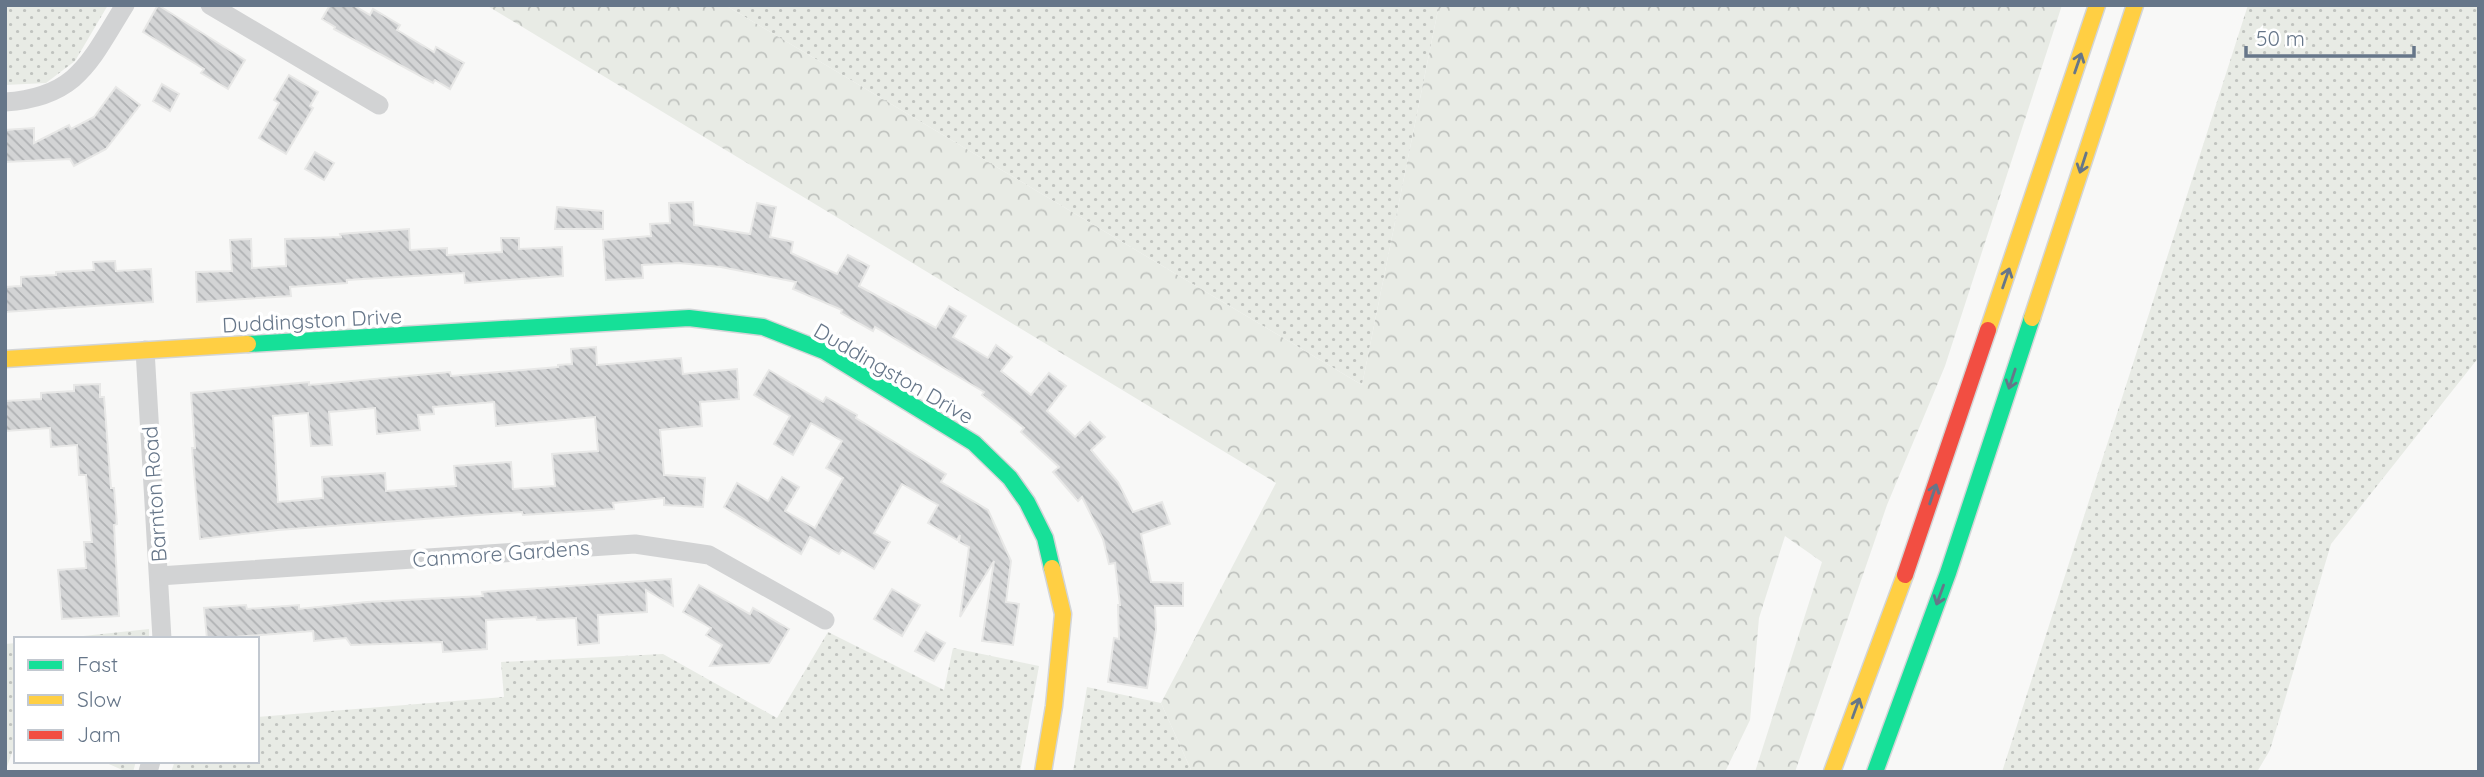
<svg xmlns="http://www.w3.org/2000/svg" width="2484" height="777" viewBox="0 0 2484 777" font-family="Quicksand,sans-serif">
	<style>
		.grass { fill: url(#grass-dots) }
		.forest { fill: url(#forest-crowns) }
		.building { fill: url(#building-back-hatch); stroke: #e8e8e7; stroke-width: 2; fill-rule: evenodd }
		.lines { fill: none; stroke-linecap: round; stroke-linejoin: round }
		.fast-casing { stroke: #d3d5d7; stroke-width: 19 }
		.slow-casing { stroke: #d3d5d7; stroke-width: 19 }
		.jam-casing { stroke: #d3d5d7; stroke-width: 19 }
		.street { stroke: #d2d3d4; stroke-width: 19 }
		.fast { stroke: #16e098; stroke-width: 16 }
		.slow { stroke: #ffcf43; stroke-width: 16 }
		.jam { stroke: #f24e42; stroke-width: 16 }
		.oneway { stroke: #667689 }
		.labels { text-anchor: middle; dominant-baseline: central; stroke-width: 7; stroke-linejoin: round; paint-order: stroke }
		.street-label { font-size: 21px; fill: #667689; stroke: #fff }
	</style>
	<defs>
		<pattern id="grass-dots" width="8" height="8" patternUnits="userSpaceOnUse" patternTransform="scale(1.75)"><rect width="8" height="8" fill="#e8ebe5"/><path d="M2 2h.1M6 6h.1" fill="none" stroke="#c0c3bf" stroke-width="1.8" stroke-linecap="round"/></pattern>
		<pattern id="forest-crowns" width="20" height="18" patternUnits="userSpaceOnUse" patternTransform="scale(1.75)"><rect width="20" height="18" fill="#e8ebe5"/><path d="M2 6a3 3 0 1 1 6 0M12 15a3 3 0 1 1 6 0" fill="none" stroke="#c0c3bf"/></pattern>
		<pattern id="building-back-hatch" width="6" height="6" patternUnits="userSpaceOnUse" patternTransform="scale(1.75)"><rect width="6" height="6" fill="#d3d4d5"/><path d="M-1 5l2 2M0 0l6 6M5-1l2 2" fill="none" stroke="#afb1b3"/></pattern>
	</defs>
	<rect width="100%" height="100%" fill="#f8f8f7"/>
	<g class="grass">
		<polygon points="5,5 108,5 75,61 46,83 5,85"/>
		<polygon points="725,5 1439,5 1362,385"/>
		<polygon points="2248,5 2479,5 2479,357 2331,544 2270,750 2257,772 2002,772"/>
		<polygon points="149,629 149,639 55,639"/>
		<polygon points="828,632 944,690 953,648 1039,666 1020,772 171,772 175,761 257,761 257,717 504,697 501,662 663,654 777,718"/>
		<polygon points="16,643 16,742 5,772 5,644"/>
		<polygon points="1087,687 1161,703 1192,772 1073,772"/>
		<polygon points="102,761 136,761 133,772 127,772"/>
	</g>
	<polygon class="forest" points="486,5 725,5 1362,385 1439,5 2062,5 1945,366 1887,505 1795,772 1755,772 1822,562 1785,536 1759,618 1750,720 1725,772 1192,772 1161,703 1276,483"/>
	<g class="building">
		<polygon points="158,5 245,60 228,89 201,73 204,69 143,32"/>
		<polygon points="330,5 353,5 370,15 373,9 400,25 397,30 434,52 436,47 464,63 450,89 435,80 433,83 334,29 335,27 322,19"/>
		<polygon points="289,75 318,92 310,106 313,108 286,154 259,138 279,103 274,100"/>
		<polygon points="162,84 179,94 170,111 153,101"/>
		<polygon points="116,87 140,105 106,149 74,166 70,159 5,162 5,130 34,128 34,143 69,125 71,129 94,117"/>
		<polygon points="315,152 334,163 324,180 305,169"/>
		<polygon points="693,202 694,225 750,234 757,203 776,207 770,237 793,242 791,253 837,274 848,255 869,266 859,286 936,328 949,306 966,316 953,337 988,358 996,345 1012,357 1001,371 1031,395 1049,373 1066,386 1047,411 1075,437 1090,422 1105,437 1091,450 1118,482 1133,512 1162,502 1170,524 1141,534 1151,582 1183,583 1183,606 1155,606 1156,629 1147,688 1108,682 1114,638 1119,639 1118,605 1120,605 1115,563 1109,564 1103,539 1082,497 1078,501 1053,472 1059,467 1021,432 1024,428 982,395 984,392 875,327 873,331 841,313 842,310 793,289 796,282 721,267 679,263 642,265 643,278 606,280 603,240 651,236 650,224 670,223 669,203"/>
		<polygon points="557,207 603,211 603,229 555,229"/>
		<polygon points="409,229 410,250 447,248 447,255 502,252 501,238 519,238 519,249 562,247 563,276 465,283 464,273 347,280 347,283 290,287 291,296 197,302 196,272 232,271 230,240 251,239 252,268 286,266 285,239 341,237 340,234"/>
		<polygon points="115,261 116,271 151,269 153,302 5,312 5,287 21,286 21,277 56,275 56,272 94,270 93,262"/>
		<path d="M596,347l1,18 84,-7 2,16 54,-5 2,30 -39,3 2,24 -42,4 4,45 41,3 -2,29 -39,-2v-7l-51,5 1,6 -91,6 -1,-3 -45,3 -199,15 -78,9 -8,-91h3l-4,-55 118,-11v3l141,-13 1,4 107,-9v-2l14,-1 -1,-15zM494,402l2,24 99,-9 3,34 -46,3 3,32 -42,3 -2,-27 -57,4 2,20 -70,5 -1,-18 -63,4 1,21 -45,4 -5,-86 35,-3 3,33 21,-1 -3,-33 46,-4 2,26 43,-4 -2,-15 16,-1 -1,-7z"/>
		<polygon points="769,370 823,402 826,397 857,415 856,418 946,474 941,482 988,510 1011,561 1006,602 1019,604 1013,645 982,641 994,561 960,617 969,547 959,542 960,535 957,540 928,523 938,505 902,484 874,533 890,542 874,569 842,550 839,554 810,537 801,554 724,507 737,483 768,501 782,477 799,487 785,511 815,528 843,478 826,468 842,441 811,423 793,455 774,444 790,416 754,395"/>
		<polygon points="100,384 100,397 104,397 111,488 114,488 117,524 114,525 119,616 62,619 58,570 86,568 84,542 92,542 86,475 79,475 77,445 51,447 50,428 5,431 5,401 41,399 41,393 74,391 74,385"/>
		<polygon points="671,579 673,606 646,590 647,612 598,615 599,643 578,645 576,618 537,620 536,617 486,620 487,649 443,652 442,642 351,645 346,638 314,641 313,631 207,639 204,608 246,605 247,609 299,605 299,609 367,602 483,596 482,592"/>
		<polygon points="699,585 750,614 753,608 789,629 769,663 710,666 722,645 706,635 711,628 683,612"/>
		<polygon points="892,589 920,605 902,636 874,619"/>
		<polygon points="926,632 945,643 934,661 915,651"/>
	</g>
	<g class="lines">
		<defs>
			<g id="fast">
				<polyline points="248,344 689,318 763,327 824,351 974,443 1010,478 1027,502 1045,538 1052,568"/>
				<polyline points="1875,772 1948,573 2032,318"/>
			</g>
			<g id="slow">
				<polyline points="2032,318 2135,5"/>
				<polyline points="1988,330 2097,5"/>
				<polyline points="5,359 248,344"/>
				<polyline points="1043,772 1054,706 1063,614 1052,568"/>
				<polyline points="1832,772 1905,575"/>
			</g>
			<polyline id="jam" points="1905,575 1988,330"/>
		</defs>
		<use href="#fast" class="fast-casing"/>
		<use href="#slow" class="slow-casing"/>
		<use href="#jam" class="jam-casing"/>
		<g class="street">
			<polyline points="210,5 379,105"/>
			<path d="M5,102c73,-5 85,-41 120,-97"/>
			<polyline points="145,350 162,639"/>
			<polyline points="159,576 635,544 709,555 825,620"/>
			<polyline points="148,772 151,761"/>
		</g>
		<use href="#fast" class="fast"/>
		<use href="#slow" class="slow"/>
		<use href="#jam" class="jam"/>
	</g>
	<defs><path id="oneway-shaft" d="M-6 0H5M1.5-3L5.5 0L1.5 3" fill="none" stroke-width="1.6" stroke-linecap="round" stroke-linejoin="round" transform="scale(1.75)"/></defs>
	<g class="oneway">
		<use href="#oneway-shaft" transform="translate(2078 63) rotate(-71)"/>
		<use href="#oneway-shaft" transform="translate(2083 163) rotate(108)"/>
		<use href="#oneway-shaft" transform="translate(2006 278) rotate(-71)"/>
		<use href="#oneway-shaft" transform="translate(2012 379) rotate(108)"/>
		<use href="#oneway-shaft" transform="translate(1933 494) rotate(-71)"/>
		<use href="#oneway-shaft" transform="translate(1940 595) rotate(110)"/>
		<use href="#oneway-shaft" transform="translate(1856 708) rotate(-70)"/>
	</g>
	<g class="labels">
		<g class="street-label">
			<text transform="translate(312 320) rotate(-3)">Duddingston Drive</text>
			<text transform="translate(894 373) rotate(30)">Duddingston Drive</text>
			<text transform="translate(154 494) rotate(-94)">Barnton Road</text>
			<text transform="translate(501 553) rotate(-4)">Canmore Gardens</text>
		</g>
	</g>
	<rect width="2484" height="777" fill="none" stroke="#667689" stroke-width="14"/>
	<rect x="14" y="637" width="245" height="126" fill="#ffffff" stroke="#c2c8d0" stroke-width="2"/>
	<rect x="28" y="660" width="35" height="10" fill="#16e098" stroke="#c2c8d0" stroke-width="2"/>
	<text x="77" y="672" font-size="21" fill="#667689">Fast</text>
	<rect x="28" y="695" width="35" height="10" fill="#ffcf43" stroke="#c2c8d0" stroke-width="2"/>
	<text x="77" y="707" font-size="21" fill="#667689">Slow</text>
	<rect x="28" y="730" width="35" height="10" fill="#f24e42" stroke="#c2c8d0" stroke-width="2"/>
	<text x="77" y="742" font-size="21" fill="#667689">Jam</text>
	<path d="M2246 46v10h168v-10" fill="none" stroke="#667689" stroke-width="3.5"/>
	<text x="2256" y="46" font-size="21" fill="#667689" stroke="#ffffff" stroke-width="5" paint-order="stroke">50 m</text>
</svg>
